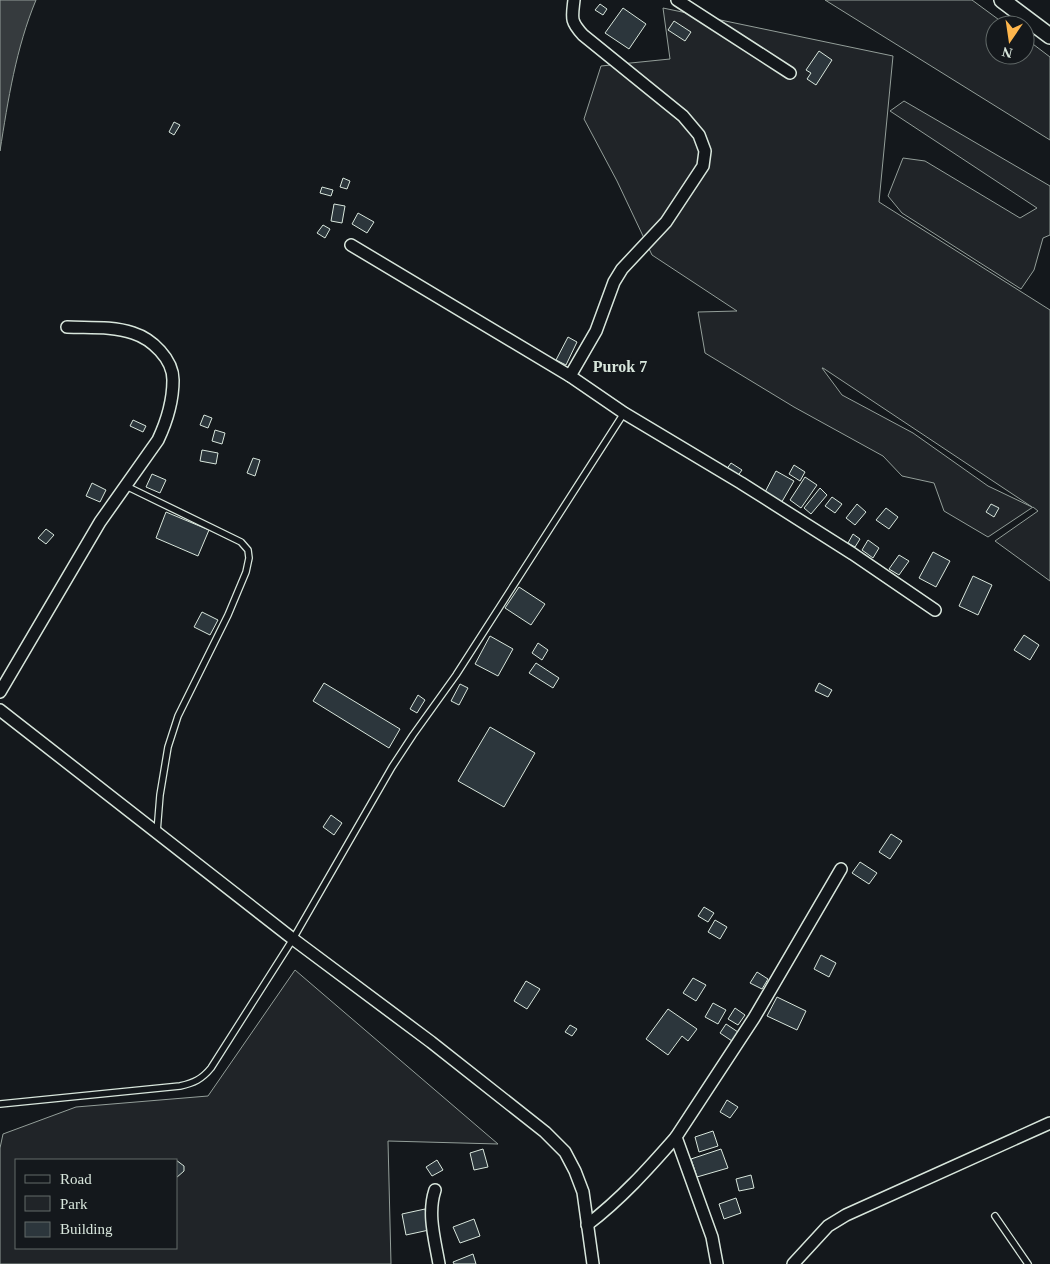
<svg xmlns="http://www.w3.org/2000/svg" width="1050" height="1264" viewBox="0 0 1050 1264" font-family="'Times New Roman',serif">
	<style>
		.green { fill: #202428; stroke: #939e99; fill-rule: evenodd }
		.water { fill: #363b3e; stroke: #939e99 }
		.building { fill: #2c363c; stroke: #d8e6dc }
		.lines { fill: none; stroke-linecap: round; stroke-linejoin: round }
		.lane-casing { stroke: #d8e6dc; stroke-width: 8 }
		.street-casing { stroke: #d8e6dc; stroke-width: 14 }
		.secondary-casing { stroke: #d8e6dc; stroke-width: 18 }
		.lane { stroke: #14181c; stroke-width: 5.5 }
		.street { stroke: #14181c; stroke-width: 11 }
		.secondary { stroke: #14181c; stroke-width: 15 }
		.labels { text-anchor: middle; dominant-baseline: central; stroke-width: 4; stroke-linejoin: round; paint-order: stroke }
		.neighbourhood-label { font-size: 16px; font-weight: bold; fill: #d8e6dc; stroke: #14181c }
	</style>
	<rect width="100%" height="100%" fill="#14181c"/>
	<g class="green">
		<polygon points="825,0 972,0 1006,25 995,25 995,55 1025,55 1025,38 1050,57 1050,140"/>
		<path d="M663,8l230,48 -14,146 171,108v271l-55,-40 43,-30 -5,-4 -45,30 -44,-26 -10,-28 -32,-7 -19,-20 -89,-49 -89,-54 -7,-41 39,-1 -85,-56 -35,-74 -33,-62 17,-53 69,-7zM822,368h1l209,139 -44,-21 -75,-53 -71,-38z"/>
		<polygon points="904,101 1050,186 1050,235 1043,238 1034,270 1021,289 902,213 888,196 903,158 925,161 1020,218 1037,208 890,111"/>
		<path d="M295,970l203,174 -110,-3 3,123h-391v-116l3,-14 73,-27 132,-11zM16,1160h160v88h-160z"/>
	</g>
	<path class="water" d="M0,0h36c-20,48 -28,100 -36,151z"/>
	<g class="building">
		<polygon points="600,4 607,9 603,15 595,10"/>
		<polygon points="623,8 646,24 629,49 605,33"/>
		<polygon points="674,21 691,32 685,41 668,30"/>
		<polygon points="819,51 832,60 816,85 807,79 811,73 806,70"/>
		<polygon points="174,122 180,125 174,135 169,132"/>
		<polygon points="343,178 350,181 347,189 340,187"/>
		<polygon points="322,187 333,190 331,196 320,193"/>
		<polygon points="334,204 345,206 342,223 331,221"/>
		<polygon points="358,213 374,222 367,233 352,224"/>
		<polygon points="323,225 330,229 325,238 317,233"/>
		<polygon points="568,337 577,342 566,365 556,360"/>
		<polygon points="204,415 212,418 208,428 200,425"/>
		<polygon points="133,420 146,426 143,432 130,426"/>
		<polygon points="215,430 225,433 222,444 212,441"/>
		<polygon points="202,450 218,453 216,464 200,461"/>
		<polygon points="253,458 260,460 255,476 247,473"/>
		<polygon points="731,463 742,470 737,477 726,470"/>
		<polygon points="794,465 805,472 800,481 789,474"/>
		<polygon points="776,471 794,481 780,505 763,496"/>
		<polygon points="152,474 166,480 160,493 146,487"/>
		<polygon points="805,477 817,485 801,508 790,500"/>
		<polygon points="92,483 106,490 100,502 86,496"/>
		<polygon points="820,488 827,495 811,514 804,508"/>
		<polygon points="832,497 842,504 835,513 825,506"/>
		<polygon points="857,504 866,512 855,525 846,518"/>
		<polygon points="991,504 999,508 994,517 986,512"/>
		<polygon points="886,508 898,517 889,529 876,520"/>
		<polygon points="166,512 209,530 198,556 156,538"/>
		<polygon points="46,529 54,535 46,544 38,538"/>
		<polygon points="853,534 860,539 855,547 848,543"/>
		<polygon points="868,540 879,548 873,558 862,550"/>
		<polygon points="933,552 950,561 936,587 919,578"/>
		<polygon points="899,555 909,561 899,575 889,569"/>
		<polygon points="973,576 992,585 978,615 959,606"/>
		<polygon points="519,587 545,604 531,625 505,608"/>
		<polygon points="202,612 218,620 210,635 194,627"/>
		<polygon points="1024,635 1039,645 1030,660 1014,650"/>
		<polygon points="490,636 513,649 498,676 475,664"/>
		<polygon points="538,643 548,650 542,660 532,653"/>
		<polygon points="536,663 559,678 553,688 529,673"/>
		<polygon points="324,683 400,729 389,748 313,701"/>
		<polygon points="819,683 832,690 828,697 815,691"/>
		<polygon points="460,684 468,688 459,705 451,701"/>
		<polygon points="418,695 425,700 417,713 410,709"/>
		<polygon points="490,727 535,753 504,807 458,781"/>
		<polygon points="331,815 342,823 334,835 323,827"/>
		<polygon points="891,834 902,841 890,859 879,852"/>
		<polygon points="860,862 877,873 869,884 852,873"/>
		<polygon points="704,907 714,913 708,922 698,916"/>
		<polygon points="715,920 727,927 720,939 708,932"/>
		<polygon points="821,955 836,963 829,977 814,969"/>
		<polygon points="757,972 768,979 762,989 750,983"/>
		<polygon points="693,978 706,985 696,1001 683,993"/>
		<polygon points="526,981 540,989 527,1009 514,1001"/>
		<polygon points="777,997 806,1011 797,1030 767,1016"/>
		<polygon points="713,1003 726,1010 718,1024 705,1017"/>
		<polygon points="735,1008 745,1015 738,1025 728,1019"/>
		<polygon points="668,1009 697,1029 688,1041 682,1036 668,1055 646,1039"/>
		<polygon points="726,1024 738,1032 732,1041 720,1033"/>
		<polygon points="570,1025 577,1029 572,1036 565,1032"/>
		<polygon points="727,1100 738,1107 730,1118 720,1112"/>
		<polygon points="713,1131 718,1146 699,1152 695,1137"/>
		<polygon points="483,1149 488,1167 474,1170 470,1153"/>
		<polygon points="721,1149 728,1168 697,1177 691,1159"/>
		<polygon points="176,1160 184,1166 184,1171 176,1178"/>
		<polygon points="437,1160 443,1170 432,1176 426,1167"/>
		<polygon points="751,1175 754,1188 739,1191 736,1179"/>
		<polygon points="736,1198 741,1213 724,1219 719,1204"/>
		<polygon points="425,1209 429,1230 406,1235 402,1214"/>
		<polygon points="474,1219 480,1236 460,1243 453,1227"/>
		<polygon points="473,1254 476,1264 454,1264 453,1262"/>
	</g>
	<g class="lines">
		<defs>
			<g id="lane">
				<polyline points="126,486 241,542 248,550 249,558 246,572 228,615 178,716 168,747 160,795 157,832"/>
				<path d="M0,1104l180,-18c14,-3 22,-7 31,-18l82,-129 99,-172 21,-32 43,-60 168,-262"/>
				<polyline points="995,1216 1028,1264"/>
			</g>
			<g id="street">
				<polyline points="677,0 790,73"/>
				<polyline points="351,245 570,376 624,413 741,483 853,554 935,610"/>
				<path d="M570,376l26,-45 18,-49 8,-13 44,-47 37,-56 2,-15 -6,-16 -16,-19 -100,-81c-13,-14 -11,-17 -9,-35"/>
				<path d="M0,692l100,-170 58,-82c8,-17 15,-40 15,-60 0,-21 -21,-41 -40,-47 -21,-7 -44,-5 -66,-6"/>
				<polyline points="0,710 293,939 431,1042 545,1132 565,1152 575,1171 583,1192 593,1264"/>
				<path d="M435,1190c-8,24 0,50 4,74"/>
				<path d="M587,1225c34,-26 61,-56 89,-88"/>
				<polyline points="717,1264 712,1237 676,1137 754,1018 841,869"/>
				<polyline points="793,1264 828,1226 846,1215 1050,1123"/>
			</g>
			<polyline id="secondary" points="1002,0 1050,36"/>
		</defs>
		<use href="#lane" class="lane-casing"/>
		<use href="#street" class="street-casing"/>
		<use href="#secondary" class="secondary-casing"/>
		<use href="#lane" class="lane"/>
		<use href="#street" class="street"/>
		<use href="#secondary" class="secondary"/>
	</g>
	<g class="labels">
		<g class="neighbourhood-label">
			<text x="620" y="366">Purok 7</text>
		</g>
	</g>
	<rect x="15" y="1159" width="162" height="90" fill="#14181c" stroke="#626a69"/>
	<rect x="25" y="1175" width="25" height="8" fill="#14181c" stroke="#626a69"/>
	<text x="60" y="1184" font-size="15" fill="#d8e6dc">Road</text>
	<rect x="25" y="1196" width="25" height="15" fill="#202428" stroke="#626a69"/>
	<text x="60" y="1209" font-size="15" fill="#d8e6dc">Park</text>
	<rect x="25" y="1222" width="25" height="15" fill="#2c363c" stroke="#626a69"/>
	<text x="60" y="1234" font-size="15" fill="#d8e6dc">Building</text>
	<g transform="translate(1010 40) rotate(193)"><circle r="24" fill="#14181c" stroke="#626a69"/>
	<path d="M0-4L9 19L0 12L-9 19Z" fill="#ffb74d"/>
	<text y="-8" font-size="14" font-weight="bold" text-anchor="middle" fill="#d8e6dc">N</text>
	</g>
</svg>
